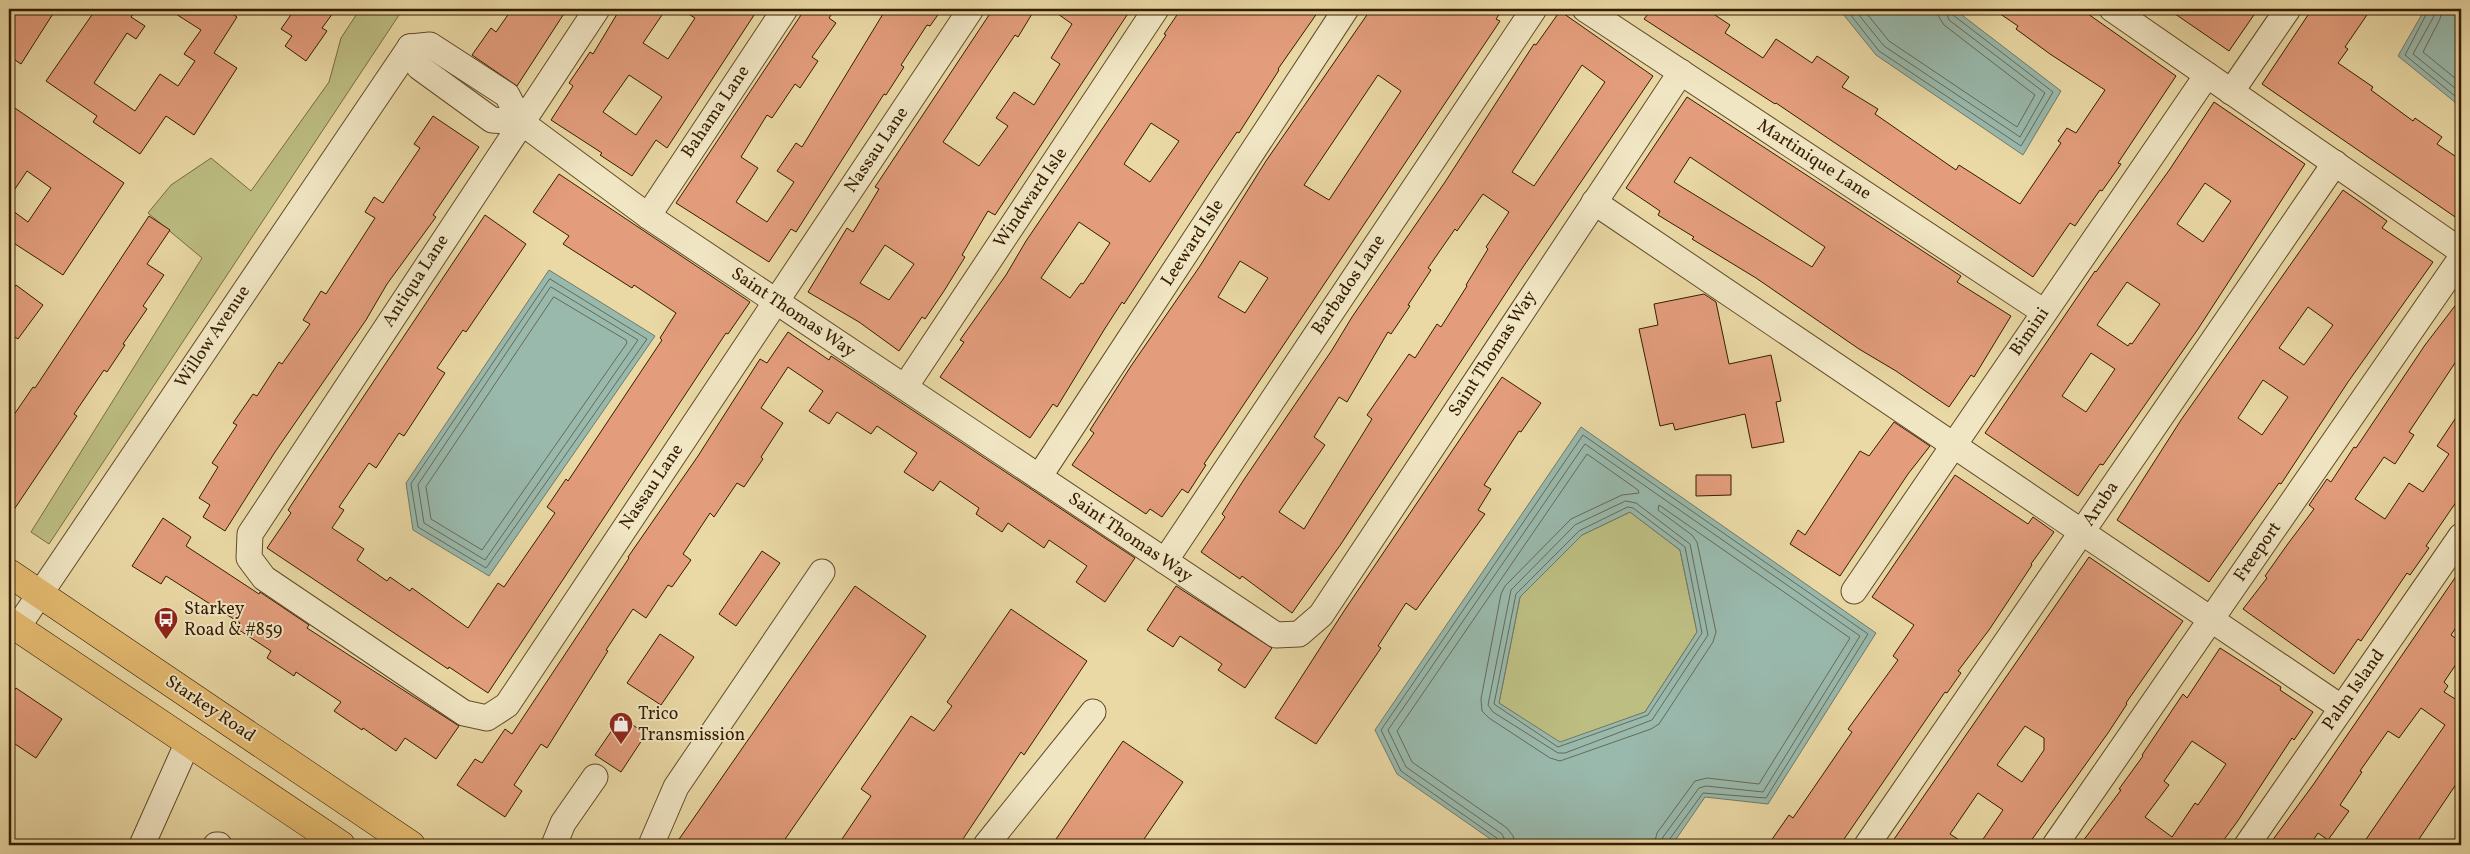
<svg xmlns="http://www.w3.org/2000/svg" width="2470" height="854" viewBox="0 0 2470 854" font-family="Vollkorn,serif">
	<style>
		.green { fill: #bdbe82; stroke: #796d41 }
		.water { fill: #99b9ad; stroke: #717a68; fill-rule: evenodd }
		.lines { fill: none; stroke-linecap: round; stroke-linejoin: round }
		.shore { stroke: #676a56; stroke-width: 1 }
		.building { fill: #e39d7c; stroke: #351c00; fill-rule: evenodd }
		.minor-casing { stroke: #624b29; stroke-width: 27 }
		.major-casing { stroke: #351c00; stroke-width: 29 }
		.minor { stroke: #f1e6c4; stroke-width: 25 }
		.major { stroke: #e5bc72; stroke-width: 28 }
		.labels { text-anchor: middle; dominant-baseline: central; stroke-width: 4; stroke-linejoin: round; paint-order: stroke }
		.street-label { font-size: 18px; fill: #351c00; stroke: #f1e6c4 }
		.poi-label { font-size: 18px; fill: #351c00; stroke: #f1e6c4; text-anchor: start }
	</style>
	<rect width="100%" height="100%" fill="#ead9a5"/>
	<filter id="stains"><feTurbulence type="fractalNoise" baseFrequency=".004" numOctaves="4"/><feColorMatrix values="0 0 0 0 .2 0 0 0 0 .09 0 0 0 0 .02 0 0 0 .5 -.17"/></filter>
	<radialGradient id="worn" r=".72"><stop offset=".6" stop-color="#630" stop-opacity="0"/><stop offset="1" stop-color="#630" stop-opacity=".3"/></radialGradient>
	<g class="green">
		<polygon points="360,9 403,9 49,544 31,532 202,258 148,213 171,185 211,158 251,191 329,82 341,38"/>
		<polygon points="1630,512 1680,550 1697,632 1645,712 1560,743 1499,703 1520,597 1582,535"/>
	</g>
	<g class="water">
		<polygon points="1839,9 1954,9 2061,91 2023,155 1876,55"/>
		<polygon points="2425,9 2461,9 2461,107 2398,56"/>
		<polygon points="549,270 655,336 489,576 413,530 406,483"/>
		<path d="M1581,427l295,206 -108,171 -63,-7 -33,48h-173l-102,-71 -22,-44zM1630,512l50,38 17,82 -52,80 -85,30 -61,-39 21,-106 62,-62z"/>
	</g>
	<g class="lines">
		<g class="shore">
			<polyline points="1846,9 1879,51 2021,146 2053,92 1953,15 1951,9"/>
			<polyline points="1854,9 1884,46 2020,137 2045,93 1949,20 1945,9"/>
			<polyline points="1863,9 1889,41 2017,127 2035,95 1944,25 1939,17 1937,9"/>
			<polyline points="2429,9 2405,55 2461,101"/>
			<polyline points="2435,9 2434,16 2413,54 2461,93"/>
			<polyline points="2442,9 2440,19 2423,52 2461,83"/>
			<polygon points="550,279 647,339 486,568 418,527 411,484"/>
			<polygon points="551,287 638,340 485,560 424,523 418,485"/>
			<polygon points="554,297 626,340 627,343 482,550 431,519 426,487"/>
			<polygon points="1626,501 1636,503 1690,544 1708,635 1652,720 1565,753 1558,753 1493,712 1488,705 1511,590 1575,525"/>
			<polygon points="1628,507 1633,508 1685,547 1702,633 1648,715 1558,747 1494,704 1516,594 1579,531"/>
			<polyline points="1501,845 1498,839 1401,771 1381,730 1583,435 1868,634 1766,798 1703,793 1669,840 1668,845"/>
			<polyline points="1507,845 1502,834 1406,767 1388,730 1585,444 1860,636 1763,792 1706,786 1699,788 1663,837 1661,845"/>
			<polyline points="1515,845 1513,836 1507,828 1412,762 1397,731 1587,454 1638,490 1639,493 1622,495 1571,519 1505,586 1501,594 1481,699 1482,711 1489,718 1550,758 1560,761 1651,729 1659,724 1713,642 1716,632 1697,542 1692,535 1658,510 1659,505 1850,638 1759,784 1707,778 1695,781 1657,833 1654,845"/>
		</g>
	</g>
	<g class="building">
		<polygon points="9,9 56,9 21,64 9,56"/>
		<polygon points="96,9 137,9 131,17 145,26 136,39 127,33 94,83 135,111 160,74 178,86 195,61 184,54 201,30 168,9 225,9 237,17 214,53 237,68 194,135 166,116 140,154 93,122 97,116 46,81"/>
		<polygon points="295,9 336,9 322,28 327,31 306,61 285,46 292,36 281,29"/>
		<polygon points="512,9 567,9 517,86 472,55 491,28 496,32"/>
		<path d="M620,9h46l-23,34 25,16 27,-41 -15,-9h78l-91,139 -11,-8 -24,36 -32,-21 2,-2 -51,-33 22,-34 -4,-3 21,-31 3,2zM629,75l33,22 -26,38 -33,-23z"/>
		<polygon points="805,9 835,9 829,18 836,23 812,57 818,61 800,88 795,84 772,118 767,115 741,157 758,168 736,202 767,222 794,182 777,171 796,143 802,147 886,9 942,9 930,26 927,25 901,65 904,67 886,95 884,94 796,232 791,229 769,262 676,203"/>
		<path d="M993,9h42l-17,28 -3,-2 -72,107 36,24 29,-40 -12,-8 18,-26 20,13 26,-41 -9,-6 21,-34 -21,-15h80l-136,206 -7,-4 -26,44 3,2 -21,34 -19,28 -3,-2 -23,34 -40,-29 -51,-30 39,-64 6,4 26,-43 -4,-2zM885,245l29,19 -25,36 -29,-17z"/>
		<path d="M1181,9h139l-42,60 1,1 -40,63 -2,-1 -27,40 -86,132 -2,-2 -18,28 -47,77 -4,-3 -23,34 -90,-61 24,-35 -4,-2 46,-65 20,-34 140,-206 -2,-1zM1151,123l28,18 -29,41 -26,-18zM1079,222l31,21 -27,41 -2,-1 -11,15 -29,-20z"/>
		<path d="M1371,9h132l-7,10 4,2 -296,443 2,1 -18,28 -6,-4 -20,28 -12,-8 -4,5 -74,-49 22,-32 -4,-3 41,-64 69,-100 66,-105zM1378,75l23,16 -72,109 -25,-15zM1240,261l28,17 -23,35 -27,-16z"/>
		<polygon points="1652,9 1706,9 1730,25 1725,33 1763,58 1776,39 1812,63 1817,56 1849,77 1842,87 1878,109 1875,114 1956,170 1959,165 2020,204 2061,143 2058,141 2067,128 2076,133 2105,90 2050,54 2016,29 2018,26 1993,9 2081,9 2176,76 2118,163 2121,164 2102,191 2100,190 2075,226 2070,223 2033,277 1776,103 1775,104 1644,19"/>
		<polygon points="2168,9 2258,9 2229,51"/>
		<polygon points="2312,9 2371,9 2345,47 2348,49 2338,63 2373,87 2371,90 2413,121 2415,118 2442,137 2437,144 2461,160 2461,221 2262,84"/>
		<path d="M1560,11l93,65 -132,194 -180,274 -49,69 -50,-37 -2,3 -39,-27 24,-35 -3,-3 21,-33 89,-131 20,-33 93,-135 89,-138 2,1zM1582,65l23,17 -71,104 -22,-14zM1483,194l26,18 -23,35 2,2 -22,36 1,1 -26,41 -4,-3 -22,34 -6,-4 -42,61 5,4 -68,110 -25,-17 46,-67 -11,-8 25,-40 8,5 41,-70 3,2 19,-28 -2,-1 23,-35 -3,-2 27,-39 2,2z"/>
		<path d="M1687,97l274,179 -4,6 54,34 -37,61 -3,-2 -22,32 -53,-36 -37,-22 -103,-71 -64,-39 2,-2 -36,-22 2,-4 -34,-23zM1690,157l135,90 -13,20 -138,-85z"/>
		<path d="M2214,102l91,62 -107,165 -95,136 -3,-1 -22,32 -93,-63 110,-162 1,1 74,-103zM2205,183l26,18 -28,41 -26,-18zM2127,282l33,22 -28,40 -2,-1 -2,3 -31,-21zM2091,353l24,16 -29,43 -24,-16z"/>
		<polygon points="9,104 124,183 63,275 9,240 9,208 28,222 51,188 27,171 9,198"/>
		<polygon points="433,116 479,147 433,215 436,217 387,284 366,320 275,452 225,531 203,517 210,505 199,498 218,467 212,463 237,425 233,423 253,394 257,396 279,362 282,364 310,324 303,320 321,291 326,294 375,218 365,212 374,197 383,203 420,148 414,144"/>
		<polygon points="559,174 750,302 728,334 726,333 488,693 449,667 448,669 267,548 291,513 288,510 311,475 485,215 526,244 466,332 463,330 437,368 445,373 404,436 399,433 376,468 369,463 339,507 344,510 332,528 364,549 357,560 387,581 390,577 410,591 412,588 468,628 498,583 504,587 555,513 547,507 566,479 568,481 662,340 660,338 676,313 634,285 632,288 563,244 569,236 533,212"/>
		<path d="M2343,190l44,31 -5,7 51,34 -85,120 -67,102 -2,-1 -70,99 -92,-62 64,-100zM2308,307l25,18 -29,40 -25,-17zM2263,380l25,17 -26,38 -24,-17z"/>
		<polygon points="149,216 170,230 147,264 164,275 143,306 147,309 123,344 125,345 107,372 104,370 74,414 77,416 9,517 9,422 33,387 35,388"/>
		<polygon points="16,285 43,305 18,339 9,333 9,295"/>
		<polygon points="1704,294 1716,302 1729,364 1771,355 1781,401 1776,402 1784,442 1752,448 1745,414 1675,430 1673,423 1660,426 1639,329 1658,325 1654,304"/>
		<polygon points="2461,298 2461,354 2409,432 2414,435 2395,464 2384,457 2355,499 2385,519 2409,483 2423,492 2449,454 2437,446 2461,410 2461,495 2426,546 2429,548 2410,575 2407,573 2361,641 2358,639 2334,674 2243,609 2267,578 2265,576 2287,545 2314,509 2309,505 2327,479 2331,482 2354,447 2356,448 2425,345"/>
		<polygon points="788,332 829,360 831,356 1135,558 1105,602 1076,582 1087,566 1049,540 1044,548 1008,523 1002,532 976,514 979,508 940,481 933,491 904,472 917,453 877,426 871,434 837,412 829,424 809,411 823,391 788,367 761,408 783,423 761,457 763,459 744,487 737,483 714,517 710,513 683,554 691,560 672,587 668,585 646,618 633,609 606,650 608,651 547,748 541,744 514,785 522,791 505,817 457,785 475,759 482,763 505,729 512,734 629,558 628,557 698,456 760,359 767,363"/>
		<polygon points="1502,377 1541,403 1521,432 1519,431 1484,485 1491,489 1478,510 1485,514 1416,610 1406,603 1378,646 1381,648 1316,744 1275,718 1344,611"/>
		<polygon points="1894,422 1930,446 1908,474 1840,576 1790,544 1798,530 1805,535 1860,451 1869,456"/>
		<polygon points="1696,475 1731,475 1731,495 1696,496"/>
		<polygon points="1955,475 2028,524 2033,517 2054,532 2031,564 2032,565 1989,630 1958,671 1961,673 1947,693 1945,692 1840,845 1768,845 1789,815 1793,818 1852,732 1848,729 1898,660 1893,656 1914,625 1872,597"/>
		<polygon points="163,518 191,537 186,546 259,594 260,592 309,625 307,628 459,726 436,759 405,738 396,751 363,728 362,730 334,711 341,702 296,672 294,676 267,658 271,651 236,628 240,623 166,576 161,584 132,566"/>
		<polygon points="762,551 780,563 736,626 719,614"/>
		<path d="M2089,557l94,64 -57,82 1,1 -19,29 -80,112h-49l24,-35 -25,-17 -28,41 17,11h-77zM2025,726l19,12v12l-22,32 -25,-17z"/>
		<polygon points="2461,569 2461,620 2451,635 2461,642 2461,657 2444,682 2448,686 2444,692 2460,702 2461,700 2461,777 2415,845 2362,845 2445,725 2421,708 2399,738 2388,731 2360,771 2362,772 2340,805 2349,811 2328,840 2318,833 2310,845 2269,845 2313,785"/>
		<polygon points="855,586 926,636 781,845 675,845"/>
		<polygon points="1176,586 1272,648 1245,688 1218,670 1222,664 1180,636 1173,647 1147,630"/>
		<polygon points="1011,609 1087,661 1024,755 1021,752 959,845 838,845 871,796 861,789 911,716 934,731 952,706 947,702"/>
		<polygon points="660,634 694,657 661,705 627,683"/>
		<path d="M2220,648l61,39 -1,3 33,22 -19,28 -2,-2 -55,84 -17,23h-140l41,-55 -2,-1 24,-33 -1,-1 41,-61 4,4zM2192,741l34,23 -28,41 -3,-2 -23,34 -27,-20 24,-32 -5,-4z"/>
		<polygon points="16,688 62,719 36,758 9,740 9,698"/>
		<polygon points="621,717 646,734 621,772 595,755"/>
		<polygon points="1123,741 1183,782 1140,845 1052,845"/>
	</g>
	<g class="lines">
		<defs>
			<g id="minor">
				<polyline points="597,9 250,534 249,558 264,578 464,713 487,718 507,705 971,9"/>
				<polyline points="1585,9 2044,312"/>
				<polyline points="2112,9 2461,251"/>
				<polyline points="410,47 419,67 492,120 521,122 648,216 1276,635 1299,634 1321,615 1681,72"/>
				<polyline points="410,47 430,45 507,95 521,122"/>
				<polyline points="2231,92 2288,9"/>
				<polyline points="1594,202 2342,708"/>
				<polyline points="648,216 785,9"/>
				<polyline points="905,387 1156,9"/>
				<polyline points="1039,477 1346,9"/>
				<polyline points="1165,561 1534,9"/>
				<polyline points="1854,591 2207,75"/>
				<polyline points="17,628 410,47"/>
				<polyline points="142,845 188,742"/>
				<polyline points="216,845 219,845"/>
				<polyline points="554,845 563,823 595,777"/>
				<polyline points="651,845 676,787 822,572"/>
				<polyline points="986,845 1093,712"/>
				<polyline points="1867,845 2335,163"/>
				<polyline points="2055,845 2461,258"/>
				<polyline points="2247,845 2461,536"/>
			</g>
			<g id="major">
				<polyline points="9,573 411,845"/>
				<polyline points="9,622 341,845"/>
			</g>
		</defs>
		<use href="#minor" class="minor-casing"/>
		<use href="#major" class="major-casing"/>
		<use href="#minor" class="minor"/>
		<use href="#major" class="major"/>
	</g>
	<defs>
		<symbol id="bus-pin" viewBox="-11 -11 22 30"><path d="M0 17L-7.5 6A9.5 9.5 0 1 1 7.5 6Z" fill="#8f2418" stroke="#f1e6c4"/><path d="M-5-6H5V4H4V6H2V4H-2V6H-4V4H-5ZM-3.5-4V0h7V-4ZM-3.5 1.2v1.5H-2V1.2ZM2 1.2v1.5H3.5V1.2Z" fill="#fff"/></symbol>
		<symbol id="shop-pin" viewBox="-11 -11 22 30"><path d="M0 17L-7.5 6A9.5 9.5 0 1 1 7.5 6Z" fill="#8f2418" stroke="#f1e6c4"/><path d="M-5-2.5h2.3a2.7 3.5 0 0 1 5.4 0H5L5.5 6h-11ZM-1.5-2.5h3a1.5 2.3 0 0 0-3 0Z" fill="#fff"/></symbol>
	</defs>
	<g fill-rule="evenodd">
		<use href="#bus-pin" x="152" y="605" width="28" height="38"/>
		<use href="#shop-pin" x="607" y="710" width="28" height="38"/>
	</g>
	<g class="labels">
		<g class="street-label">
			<text transform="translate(716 112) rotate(-56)">Bahama Lane</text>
			<text transform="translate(877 150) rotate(-56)">Nassau Lane</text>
			<text transform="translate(1814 160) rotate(33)">Martinique Lane</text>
			<text transform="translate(1031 198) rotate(-56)">Windward Isle</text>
			<text transform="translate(1193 243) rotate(-57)">Leeward Isle</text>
			<text transform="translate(416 281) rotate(-57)">Antiqua Lane</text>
			<text transform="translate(1349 285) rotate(-56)">Barbados Lane</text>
			<text transform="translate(793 313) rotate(34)">Saint Thomas Way</text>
			<text transform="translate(2030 332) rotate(-55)">Bimini</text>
			<text transform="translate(213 337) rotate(-56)">Willow Avenue</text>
			<text transform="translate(1493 354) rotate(-57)">Saint Thomas Way</text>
			<text transform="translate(652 487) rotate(-56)">Nassau Lane</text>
			<text transform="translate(2101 504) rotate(-56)">Aruba</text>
			<text transform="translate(1130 538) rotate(34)">Saint Thomas Way</text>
			<text transform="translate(2258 552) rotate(-55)">Freeport</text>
			<text transform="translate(2354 690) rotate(-55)">Palm Island</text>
			<text transform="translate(210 709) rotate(34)">Starkey Road</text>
		</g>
		<g class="poi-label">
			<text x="184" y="609">Starkey<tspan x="184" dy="21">Road &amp; #859</tspan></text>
			<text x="638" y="714">Trico<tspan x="638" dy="21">Transmission</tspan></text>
		</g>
	</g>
	<rect width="2470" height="854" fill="none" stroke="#ead9a5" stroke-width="30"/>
	<rect x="10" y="10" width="2450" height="834" fill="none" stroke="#351c00" stroke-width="2.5"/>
	<rect x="15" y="15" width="2440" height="824" fill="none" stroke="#351c00"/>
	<rect width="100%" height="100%" filter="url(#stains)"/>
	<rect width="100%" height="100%" fill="url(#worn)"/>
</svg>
